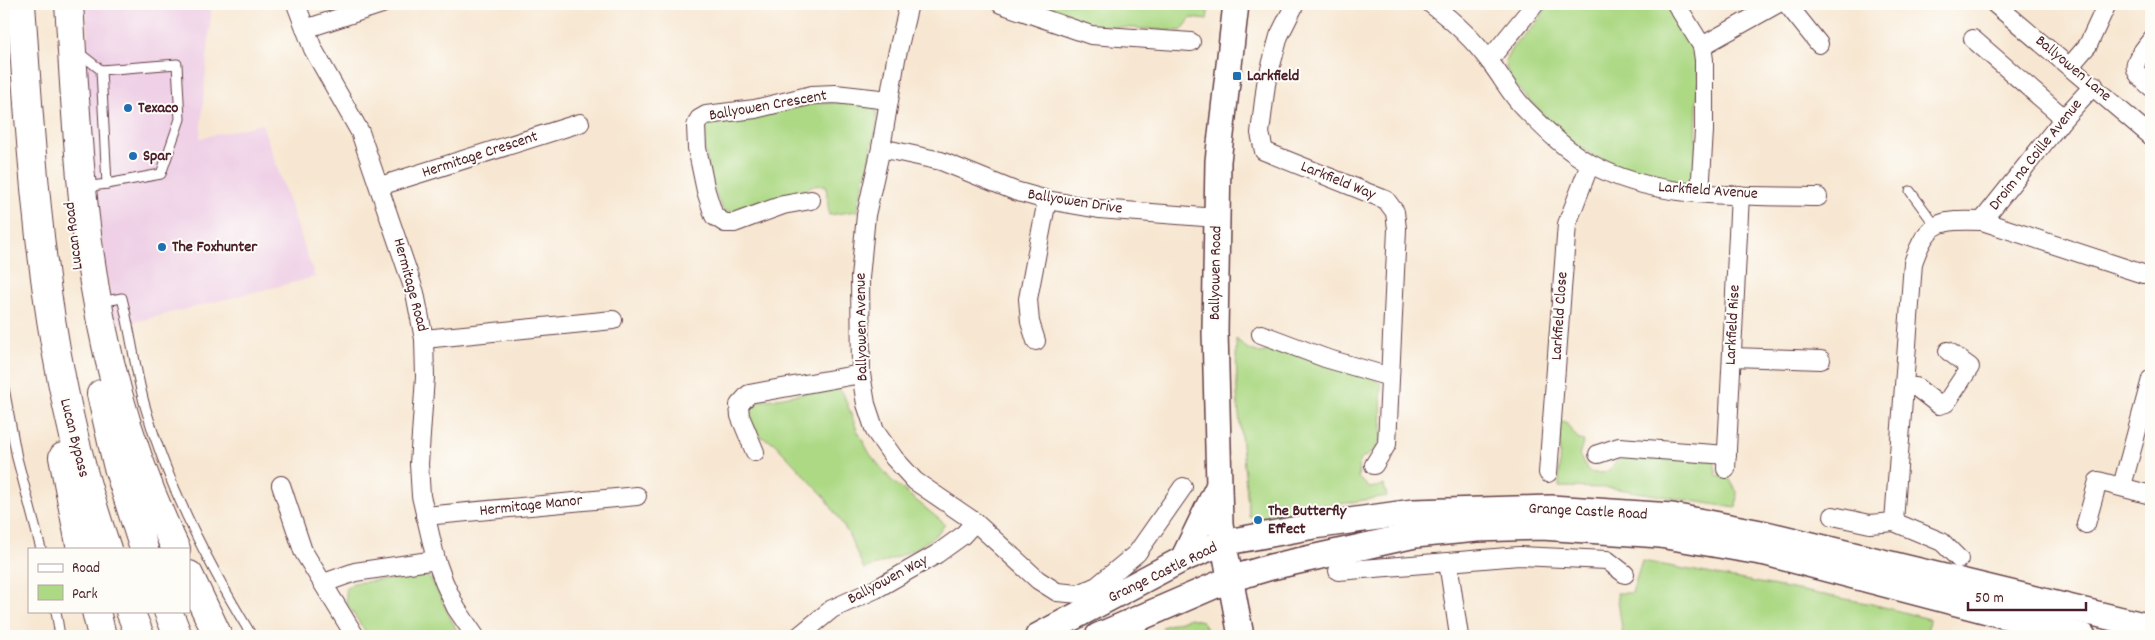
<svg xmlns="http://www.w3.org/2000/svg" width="2155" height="640" viewBox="0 0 2155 640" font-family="Dekko,sans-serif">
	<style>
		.built { fill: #efd0e6 }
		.green { fill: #add985; stroke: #7c7c58 }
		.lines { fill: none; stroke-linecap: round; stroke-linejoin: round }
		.lane-casing { stroke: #643d44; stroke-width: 11 }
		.street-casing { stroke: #643d44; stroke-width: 20 }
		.secondary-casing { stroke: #643d44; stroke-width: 28 }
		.highway-casing { stroke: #643d44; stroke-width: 30 }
		.lane { stroke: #fff; stroke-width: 9 }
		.street { stroke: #fff; stroke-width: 18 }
		.secondary { stroke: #fff; stroke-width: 25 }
		.highway { stroke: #fff; stroke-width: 28 }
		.poi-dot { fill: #1f6fb2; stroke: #fdfcf7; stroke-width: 2 }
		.labels { text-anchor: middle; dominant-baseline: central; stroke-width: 4; stroke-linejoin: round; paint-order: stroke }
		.street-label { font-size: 16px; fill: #4a1f2b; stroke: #fdfcf7 }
		.poi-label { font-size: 16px; font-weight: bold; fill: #4a1f2b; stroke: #fdfcf7; text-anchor: start }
	</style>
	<rect width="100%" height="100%" fill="#fdfcf7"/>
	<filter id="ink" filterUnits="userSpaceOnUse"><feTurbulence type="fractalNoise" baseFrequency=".02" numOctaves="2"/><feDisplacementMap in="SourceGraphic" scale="10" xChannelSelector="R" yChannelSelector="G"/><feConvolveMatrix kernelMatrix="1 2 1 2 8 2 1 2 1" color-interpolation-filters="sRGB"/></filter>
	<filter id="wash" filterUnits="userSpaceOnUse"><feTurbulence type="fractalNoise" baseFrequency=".0096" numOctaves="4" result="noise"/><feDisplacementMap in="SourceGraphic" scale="20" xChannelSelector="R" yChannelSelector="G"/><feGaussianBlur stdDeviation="1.12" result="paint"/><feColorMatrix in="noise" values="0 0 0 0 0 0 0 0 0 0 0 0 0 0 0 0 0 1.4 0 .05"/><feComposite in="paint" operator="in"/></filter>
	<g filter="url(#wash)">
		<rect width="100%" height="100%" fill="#f7e7d2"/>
		<polygon class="built" points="85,4 210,4 211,14 200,138 262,124 315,277 122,325 117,318 114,318 97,215 85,74 88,31"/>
		<g class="green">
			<polygon points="1022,4 1209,4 1207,20 1191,18 1181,31 1098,26"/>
			<polygon points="1549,4 1667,4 1693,45 1698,73 1695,179 1688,184 1662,182 1606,164 1567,139 1514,84 1507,71 1505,61 1512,48 1537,22"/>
			<path d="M864,102l13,9 -1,18 -19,82 -28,4 -3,-30 -16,1 -8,9 -64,19 -15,-4c-10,-19 -25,-68 -16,-88l51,-6 61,-13z"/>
			<polygon points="1236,339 1248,349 1260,353 1277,349 1372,378 1381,384 1382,435 1375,450 1360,460 1358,478 1370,488 1384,485 1387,496 1283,514 1266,520 1249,516 1237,394"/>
			<path d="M837,387l6,6 14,37 13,24 21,26 54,44c-12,21 -58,38 -81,45l-16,-36 -24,-37 -51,-54 -12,-5 -11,-16 -2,-9 9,-10z"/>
			<path d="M1560,422l6,1 13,17 5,1 -5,14 10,17c23,4 20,-5 35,-18l90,7 3,15 12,2 8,14 -1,16 -124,-20 -53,-1z"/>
			<polygon points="1642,561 1872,604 1929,619 1927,636 1790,636 1776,632 1745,636 1623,636 1617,593 1632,593"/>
			<polygon points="426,576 433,582 457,631 462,636 368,636 346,602 346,589 353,583"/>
			<polygon points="1190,618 1202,621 1211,636 1160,636 1166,631 1162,627"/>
		</g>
	</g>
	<g filter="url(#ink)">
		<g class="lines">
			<defs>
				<g id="lane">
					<polyline points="78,52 101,70 107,184 84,187"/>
					<polyline points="101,70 177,64 180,119 161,174 107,184"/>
					<polyline points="1910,191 1935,225"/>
					<path d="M100,302l22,-4c9,35 13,72 23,108 23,81 63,158 107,230"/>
					<polyline points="4,388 17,458 41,549"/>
					<polyline points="56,611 60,636"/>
				</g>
				<g id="street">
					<polyline points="296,4 313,49 360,132 415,293 424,339 425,377 419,464 421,496 436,560 444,582 456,608 475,636"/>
					<polyline points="909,4 896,59 881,148 866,215 860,278 861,374 866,404 875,431 894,458 915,481 975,522 1038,580 1057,592 1079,594 1097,586 1137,553 1183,487"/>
					<polyline points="1001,4 1091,35 1191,42"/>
					<polyline points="1295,4 1279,36 1266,84 1260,133 1264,151 1386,200 1395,212 1397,229 1387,444 1374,465"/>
					<path d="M1431,4c21,16 43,36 59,58 12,15 21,33 34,46 20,20 42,43 67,56 67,37 153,31 227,33"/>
					<polyline points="1676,4 1702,46 1704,60 1704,131 1700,193"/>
					<polyline points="1787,4 1819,44"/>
					<polyline points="1995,4 2151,136"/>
					<polyline points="305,29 382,4"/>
					<polyline points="1973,39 2064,118"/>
					<path d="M2151,40c-17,23 -24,27 0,47"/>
					<polyline points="1702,46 1777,4"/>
					<polyline points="1489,60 1535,4"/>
					<polyline points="2070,66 2088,45 2107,4"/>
					<polyline points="881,148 941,161 1015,191 1047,200 1099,209 1217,218"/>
					<polyline points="380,186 580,123"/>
					<polyline points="811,200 783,205 734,223 725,223 714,216 706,191 697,148 696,126 699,119 706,115 755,109 812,95 835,94 889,100"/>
					<polyline points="1982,221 2143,274"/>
					<polyline points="1261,334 1325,358 1390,377"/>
					<polyline points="424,339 613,320"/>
					<polyline points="1036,341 1030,322 1028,299 1047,200"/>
					<polyline points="1732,357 1821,360"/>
					<polyline points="1905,387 1916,387 1939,405 1946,403 1970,367 1948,351"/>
					<polyline points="755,452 740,416 739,405 749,394 861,374"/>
					<polyline points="1598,454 1619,447 1727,455"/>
					<polyline points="1726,469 1740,195"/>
					<polyline points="1548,473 1567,224 1590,164"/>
					<polyline points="281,485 303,551 355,636"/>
					<polyline points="2122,486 2151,379"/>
					<polyline points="425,516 637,496"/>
					<polyline points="1833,516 1870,524 1894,522 1942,542 1959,559"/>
					<path d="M1894,522l19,-259c15,-43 26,-43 69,-42l82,-103 30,-33"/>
					<polyline points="2086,524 2098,481 2151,495"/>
					<polyline points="1448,562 1519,556 1607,560 1625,574"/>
					<polyline points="1338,571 1448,562 1459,636"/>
					<polyline points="324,583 355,572 436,560"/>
					<polyline points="799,636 832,609 876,589 937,554 962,536 975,522"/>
				</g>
				<g id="secondary">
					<polyline points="1236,4 1218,161 1215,331 1220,524 1241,636"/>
					<polyline points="1183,559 1217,489"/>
					<polyline points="1038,636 1183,559 1222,543 1314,526 1413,512 1551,508 1672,516 1766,534 2151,627"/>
					<polyline points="1098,636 1230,579 1271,567 1415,535 1477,529 1542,527 1660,535 1766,553 2083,636"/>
				</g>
				<g id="highway">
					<path d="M21,4c13,188 23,365 86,545"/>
					<path d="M69,4c5,74 8,148 17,222 13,111 41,222 90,323"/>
					<polyline points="101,394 117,464 144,549"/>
					<polyline points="63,457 81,549"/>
					<polyline points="189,575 218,636"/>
					<polyline points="96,611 102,636"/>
					<polyline points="130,611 140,636"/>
					<polyline points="168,611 178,636"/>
				</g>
			</defs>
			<use href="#lane" class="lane-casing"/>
			<use href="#street" class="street-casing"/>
			<use href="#secondary" class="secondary-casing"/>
			<use href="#highway" class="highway-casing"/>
			<use href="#lane" class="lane"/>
			<use href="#street" class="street"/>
			<use href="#secondary" class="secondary"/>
			<use href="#highway" class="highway"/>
		</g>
	</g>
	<g class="poi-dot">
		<rect x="1232" y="71" width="10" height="10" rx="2.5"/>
		<circle cx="128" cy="108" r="5"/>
		<circle cx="133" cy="156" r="5"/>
		<circle cx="162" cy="247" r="5"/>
		<circle cx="1258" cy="520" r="5"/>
	</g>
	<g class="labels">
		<g class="street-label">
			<text transform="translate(2073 69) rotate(40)">Ballyowen Lane</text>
			<text transform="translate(768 106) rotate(-10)">Ballyowen Crescent</text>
			<text transform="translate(480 155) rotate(-18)">Hermitage Crescent</text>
			<text transform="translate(2036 155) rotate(-51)">Droim na Coille Avenue</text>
			<text transform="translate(1338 181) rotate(22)">Larkfield Way</text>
			<text transform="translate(1708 191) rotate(4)">Larkfield Avenue</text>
			<text transform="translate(1075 202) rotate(9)">Ballyowen Drive</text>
			<text transform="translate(74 236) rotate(-97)">Lucan Road</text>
			<text transform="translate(1216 273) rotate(-89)">Ballyowen Road</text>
			<text transform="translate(410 285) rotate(75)">Hermitage Road</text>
			<text transform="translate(1560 316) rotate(-86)">Larkfield Close</text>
			<text transform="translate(1733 325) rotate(-87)">Larkfield Rise</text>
			<text transform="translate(862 327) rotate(-91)">Ballyowen Avenue</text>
			<text transform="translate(74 438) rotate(76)">Lucan Bypass</text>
			<text transform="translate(531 506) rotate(-6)">Hermitage Manor</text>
			<text transform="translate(1588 512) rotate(3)">Grange Castle Road</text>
			<text transform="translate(1163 573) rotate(-26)">Grange Castle Road</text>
			<text transform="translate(888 580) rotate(-28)">Ballyowen Way</text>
		</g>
		<g class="poi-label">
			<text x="1247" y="76">Larkfield</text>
			<text x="138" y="108">Texaco</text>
			<text x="143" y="156">Spar</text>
			<text x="172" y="247">The Foxhunter</text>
			<text x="1268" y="511">The Butterfly<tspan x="1268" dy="18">Effect</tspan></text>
		</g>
	</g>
	<rect width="2155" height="640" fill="none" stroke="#fdfcf7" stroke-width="20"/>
	<rect x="28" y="548" width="162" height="65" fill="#fdfcf7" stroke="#b5a4a5"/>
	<rect x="38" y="564" width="25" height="8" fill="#ffffff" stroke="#b5a4a5"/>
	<text x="72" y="572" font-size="15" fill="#4a1f2b">Road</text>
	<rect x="38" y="585" width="25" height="15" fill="#add985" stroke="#b5a4a5"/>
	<text x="72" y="598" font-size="15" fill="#4a1f2b">Park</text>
	<path d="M1968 602v8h118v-8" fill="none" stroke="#4a1f2b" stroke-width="2.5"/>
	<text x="1975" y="602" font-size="15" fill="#4a1f2b" stroke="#fdfcf7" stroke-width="4" paint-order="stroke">50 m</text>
</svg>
